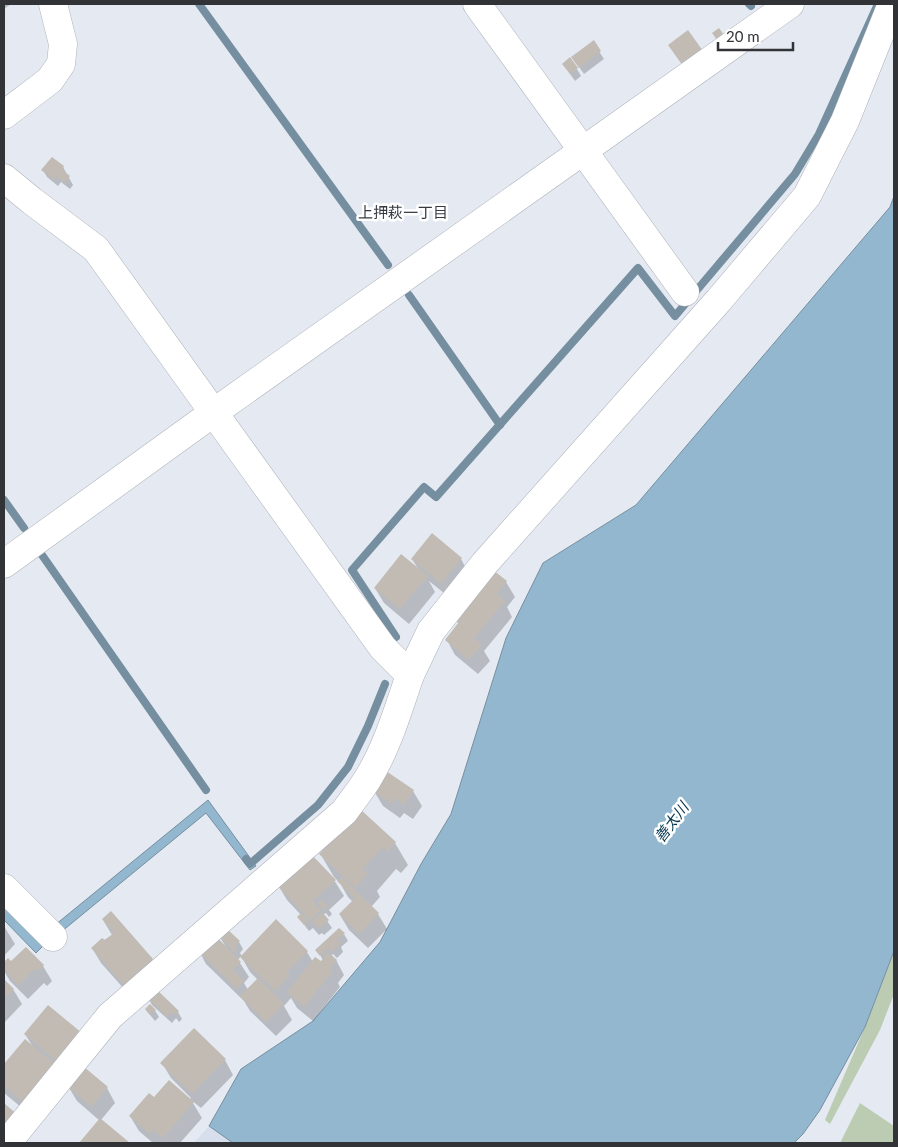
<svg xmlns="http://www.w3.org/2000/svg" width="898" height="1147" viewBox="0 0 898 1147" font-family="Lato,'Noto Sans JP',sans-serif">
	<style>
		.built { fill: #d7dfed }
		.green { fill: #bbccb3 }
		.water { fill: #93b7ce; stroke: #768fa0 }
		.shadow { fill: #0003; fill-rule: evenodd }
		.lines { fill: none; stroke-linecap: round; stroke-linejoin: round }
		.stream { stroke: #768fa0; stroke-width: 8 }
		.building { fill: #c1bbb4 }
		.street-casing { stroke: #adb2ba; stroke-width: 29 }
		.street { stroke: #fff; stroke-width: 28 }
		.labels { text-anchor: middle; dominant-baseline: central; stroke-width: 5; stroke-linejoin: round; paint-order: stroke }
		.neighbourhood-label { font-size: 15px; fill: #363a40; stroke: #fff }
		.water-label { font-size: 15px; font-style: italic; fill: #073750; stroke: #fff }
	</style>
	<rect width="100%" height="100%" fill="#e5eaf2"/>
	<polygon class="built" points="209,1126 233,1143 194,1143"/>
	<g class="green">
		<polygon points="894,951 894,994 880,1030 830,1124 825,1120 865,1027"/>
		<polygon points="860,1103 894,1126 894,1143 840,1143"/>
	</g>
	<g class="water">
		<polygon points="894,196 894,951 865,1027 820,1110 803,1134 794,1143 233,1143 209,1126 241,1069 313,1021 380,942 421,864 451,814 506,638 543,563 636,505 890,207"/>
		<polygon points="208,800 256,866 250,870 206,813 61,932 55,925"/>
		<polygon points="4,903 44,945 36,953 4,920"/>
	</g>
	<g class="shadow">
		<polygon points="4,4 11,4 4,9"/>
		<polygon points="593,42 604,59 584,74 577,64"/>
		<polygon points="577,69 581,76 575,81 568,71"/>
		<polygon points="63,167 73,185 70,189 61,182 58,186 47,177 43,170"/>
		<polygon points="412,559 461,559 469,574 450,598 429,581 435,592 409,624 384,603 375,588 419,570"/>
		<polygon points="493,572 506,582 515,597 507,607 512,617 484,651 490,661 478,674 455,655 447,640 459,625 455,618"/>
		<polygon points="374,791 413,791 422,806 413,819 404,813 400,818 383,806"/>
		<polygon points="360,811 395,843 408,865 401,873 396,869 377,891 380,897 371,907 378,914 387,929 368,948 349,930 340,915 353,902 348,897 340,883 334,877 321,855"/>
		<polygon points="334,880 344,896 329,910 332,914 329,917 326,913 323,915 332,928 324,935 322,933 319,935 313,928 309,931 298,917 301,915 287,900 278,885"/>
		<polygon points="103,920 152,959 161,974 133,999 101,963 92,948 112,935"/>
		<polygon points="4,926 15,944 4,956"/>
		<path d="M344,934l4,7 -7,6 2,5 -6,6 -4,-4 -2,2 5,4 8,15 -6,8 2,4 -27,34 -16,-13 -6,-10 -7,8 8,14 -16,16 -26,-25 -6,-10 -38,-37 -8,-15h29l-7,-12 19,5 4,7 -3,4 2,3 65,-4 6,10 8,1 2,-3 -6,-10zM241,956l9,16 8,8 -10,10 -4,-7 5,-6 -11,-17z"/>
		<polygon points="26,949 43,966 52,981 47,986 44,983 28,999 10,981 4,971 4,964 8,960 11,963"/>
		<polygon points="4,980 13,989 22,1004 4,1023"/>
		<polygon points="147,996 178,1012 182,1019 179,1022 176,1018 172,1023 152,1005"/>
		<polygon points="154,1009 159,1017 155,1021 146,1010"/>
		<polygon points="25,1034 81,1034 33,1117 4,1093 4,1066 25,1041 33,1047"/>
		<polygon points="225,1060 233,1075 201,1108 191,1100 202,1118 180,1143 153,1143 139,1131 130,1116 154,1099 189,1100 191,1098 171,1078 162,1063"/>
		<polygon points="68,1086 107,1088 115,1103 101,1120 129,1143 81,1143 100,1121 77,1101"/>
	</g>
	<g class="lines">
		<g class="stream">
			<polyline points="199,4 388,265"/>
			<polyline points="749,4 751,6"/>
			<polyline points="409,295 500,425"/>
			<polyline points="4,500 24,528"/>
			<polyline points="42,555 206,790"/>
			<polyline points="396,637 352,570 424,487 436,497 638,268 675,316 795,174 819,134 878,4"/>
			<polyline points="246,859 250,864 318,805 348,767 368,726 385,684"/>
		</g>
	</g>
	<g class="building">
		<polygon points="719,28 724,35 717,40 712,33"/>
		<polygon points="688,30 703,51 683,66 668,45"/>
		<polygon points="594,40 601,51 579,68 571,57"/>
		<polygon points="570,57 578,68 570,74 562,64"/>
		<polygon points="52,157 64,166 62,170 70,176 65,183 56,176 54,180 41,170"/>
		<polygon points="432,533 462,558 441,584 411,559"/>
		<polygon points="401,554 428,576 400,609 374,588"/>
		<polygon points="493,570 507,581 497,594 505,601 474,638 482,645 469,660 445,640 459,622 454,618"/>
		<polygon points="386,771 414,790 404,805 395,798 391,804 373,791"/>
		<polygon points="360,809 396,842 388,852 383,847 363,869 368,874 356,888 319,854"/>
		<polygon points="310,853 336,880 313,901 321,910 310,921 276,884"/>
		<polygon points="342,877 379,913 359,934 339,914 355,898 337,881"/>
		<polygon points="322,900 329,906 324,910 318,903"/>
		<polygon points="111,911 153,959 124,985 91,948 102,938 105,940 114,933 102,919"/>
		<polygon points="322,912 329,920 319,929 312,921"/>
		<polygon points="301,913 308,921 304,925 297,917"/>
		<polygon points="276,919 308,951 287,972 290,975 275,991 240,957"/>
		<polygon points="226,928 240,941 236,945 238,948 234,952 219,936"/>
		<polygon points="339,928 345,933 337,940 340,944 332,952 328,948 320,956 315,950"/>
		<polygon points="212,932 241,962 233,970 244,981 237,989 196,949"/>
		<polygon points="26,947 44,965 38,972 34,969 19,985 4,970 4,962 8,958 11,961"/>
		<polygon points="328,952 337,960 330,968 333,971 304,1007 287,992 315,957 321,961"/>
		<polygon points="258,978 284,1004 266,1022 240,996"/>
		<polygon points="4,979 14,989 4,999"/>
		<polygon points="154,987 179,1011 175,1015 171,1012 167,1017 146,996"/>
		<polygon points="150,1004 156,1010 150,1015 145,1009"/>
		<polygon points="48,1005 82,1033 58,1063 24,1034"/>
		<polygon points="194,1028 226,1059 192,1094 160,1063"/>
		<polygon points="25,1039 56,1065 24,1103 4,1086 4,1064"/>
		<polygon points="83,1066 108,1087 91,1107 67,1086"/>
		<polygon points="169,1080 194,1102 163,1138 153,1130 150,1134 129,1116 149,1093 154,1097"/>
		<polygon points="4,1103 19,1116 9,1129 4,1125"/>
		<polygon points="100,1118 130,1143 79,1143"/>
	</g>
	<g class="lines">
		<defs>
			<g id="street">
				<polyline points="477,4 685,292"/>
				<polyline points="4,115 50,80 61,64 63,44 53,4"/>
				<path d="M4,178l28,23 64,48 287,399 27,27c-12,35 -23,73 -43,105 -7,11 -15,21 -23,32l-234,204 -103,127"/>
				<polyline points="4,564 213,413 790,4"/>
				<polyline points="410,675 431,631 485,563 719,300 807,196 845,121 892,4"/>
				<polyline points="4,888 53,937"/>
			</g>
		</defs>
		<use href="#street" class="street-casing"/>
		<use href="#street" class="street"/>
	</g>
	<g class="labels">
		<g class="neighbourhood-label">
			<text x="403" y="212">上押萩一丁目</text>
		</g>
		<g class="water-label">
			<text transform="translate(671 822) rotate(-53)">善太川</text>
		</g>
	</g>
	<rect width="898" height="1147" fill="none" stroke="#313336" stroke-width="10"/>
	<path d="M718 42v8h75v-8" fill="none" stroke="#313336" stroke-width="2.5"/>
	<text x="726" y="42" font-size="15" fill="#313336" stroke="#ffffff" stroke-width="4" paint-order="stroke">20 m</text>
</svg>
